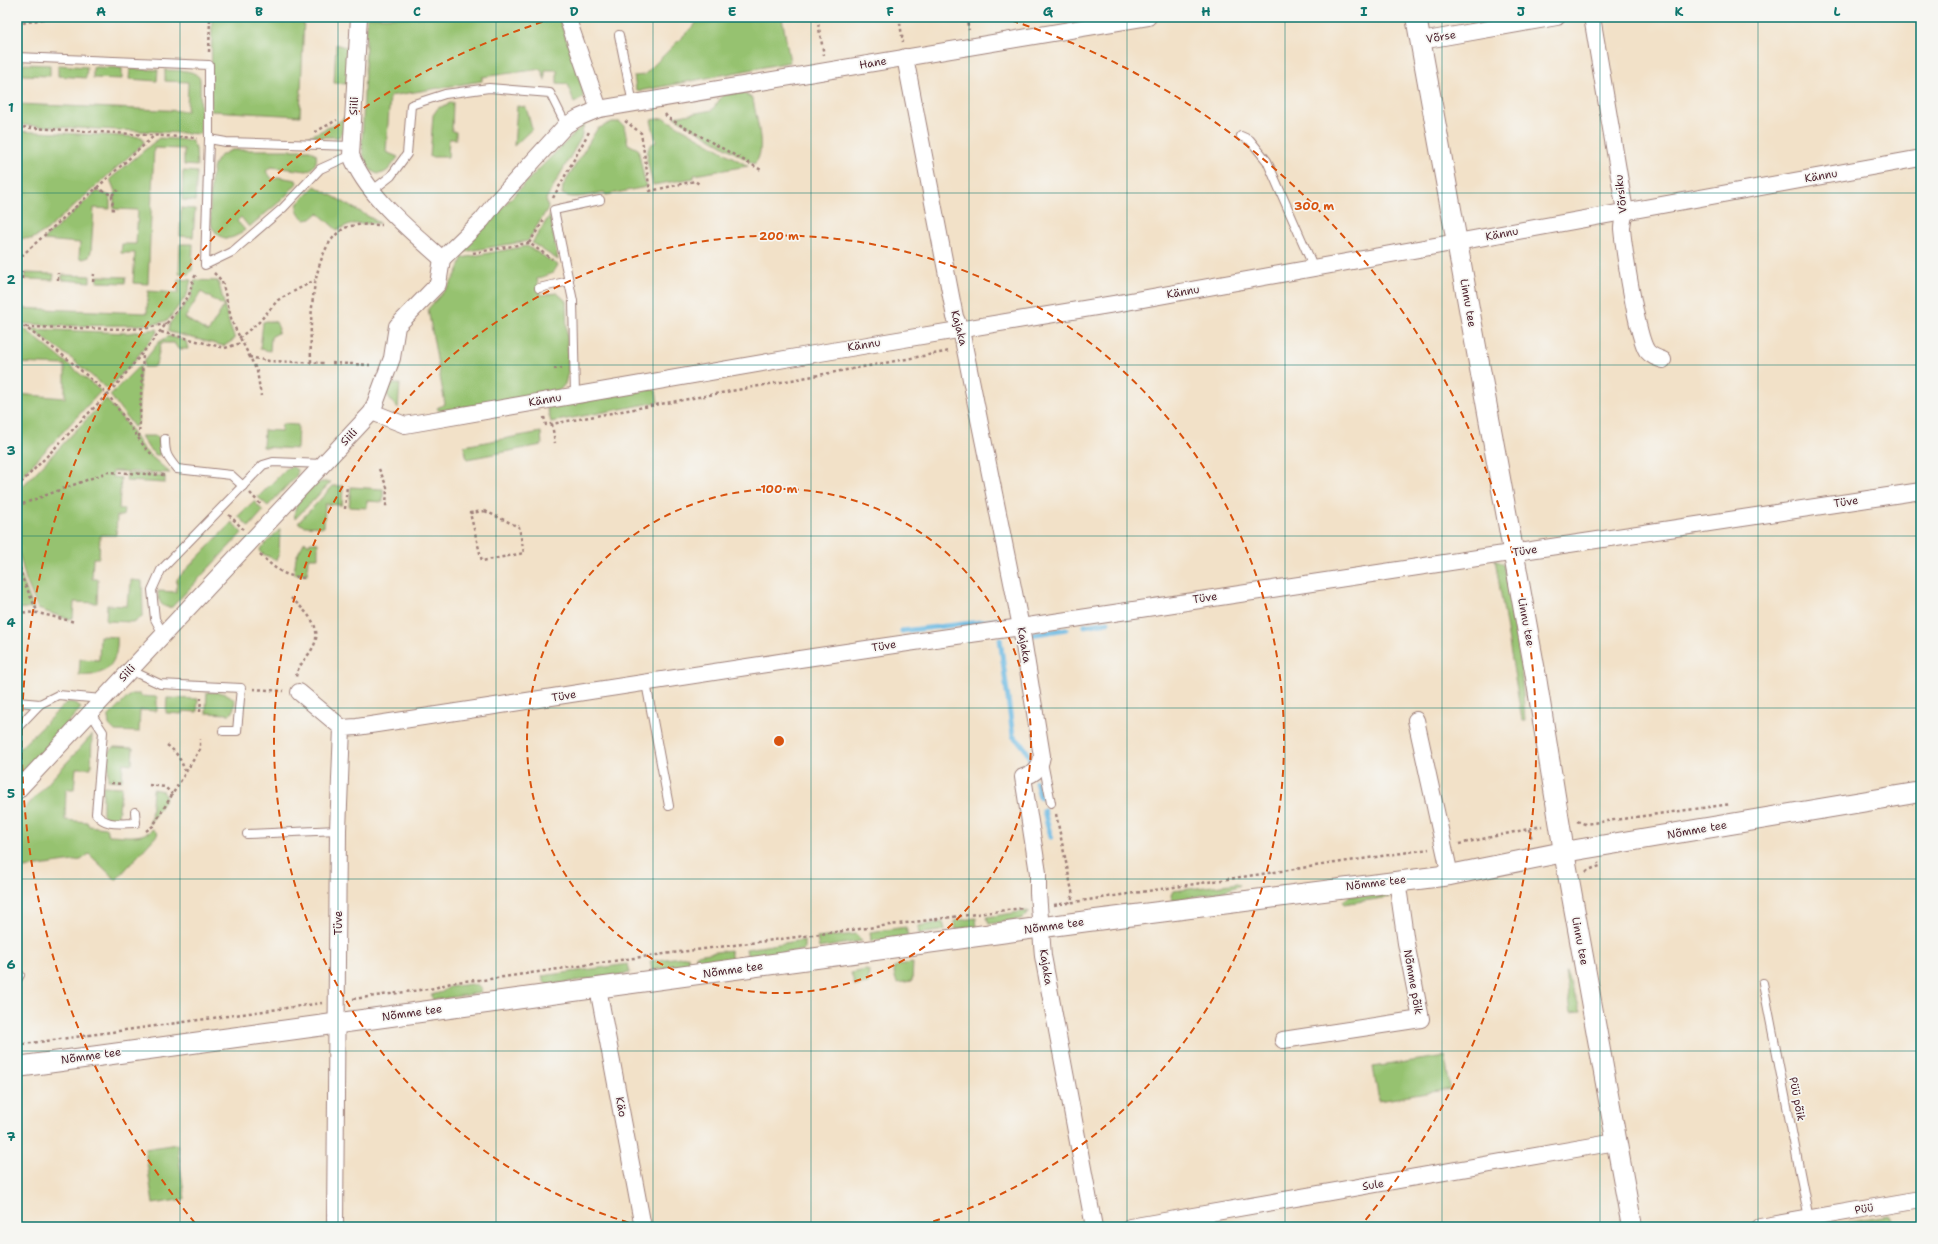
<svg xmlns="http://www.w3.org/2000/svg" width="1938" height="1244" viewBox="0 0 1938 1244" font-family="'Shantell Sans',sans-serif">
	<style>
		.green { fill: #96c26f; stroke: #70704d; fill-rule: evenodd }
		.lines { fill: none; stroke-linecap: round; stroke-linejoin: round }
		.stream { stroke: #67b8e2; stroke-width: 5 }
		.service-casing { stroke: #9e807a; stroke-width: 10 }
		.minor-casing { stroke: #9e807a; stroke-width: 18 }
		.tertiary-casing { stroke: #9e807a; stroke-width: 22 }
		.path { stroke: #9e807a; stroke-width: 2.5; stroke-dasharray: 3 3; stroke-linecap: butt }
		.service { stroke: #fff; stroke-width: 8 }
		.minor { stroke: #fff; stroke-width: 16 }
		.tertiary { stroke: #fff; stroke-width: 20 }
		.grid { fill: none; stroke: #0f766e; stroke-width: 1; stroke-opacity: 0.55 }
		.ring { fill: none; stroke: #d8530f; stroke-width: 2; stroke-dasharray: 7 5 }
		.labels { text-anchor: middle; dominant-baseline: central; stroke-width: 3.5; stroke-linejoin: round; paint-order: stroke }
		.street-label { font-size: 11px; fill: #4a1f2b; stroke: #f6f6f2 }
		.centre { fill: #d8530f; stroke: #f6f6f2; stroke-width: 2 }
		.ring-label { font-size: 12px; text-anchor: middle; font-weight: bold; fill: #d8530f; stroke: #f6f6f2; stroke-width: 3.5; stroke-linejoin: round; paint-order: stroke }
		.neatline { fill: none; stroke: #0f766e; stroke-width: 1.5 }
		.grid-label { font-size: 13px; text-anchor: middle; font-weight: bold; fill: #0f766e }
	</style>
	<rect width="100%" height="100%" fill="#f6f6f2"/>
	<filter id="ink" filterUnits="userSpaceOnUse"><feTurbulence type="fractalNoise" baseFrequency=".025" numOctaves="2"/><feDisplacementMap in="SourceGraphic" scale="8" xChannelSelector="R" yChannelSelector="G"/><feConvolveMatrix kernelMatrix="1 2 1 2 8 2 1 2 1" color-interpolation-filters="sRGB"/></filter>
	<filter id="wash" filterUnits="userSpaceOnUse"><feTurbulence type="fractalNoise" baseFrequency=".012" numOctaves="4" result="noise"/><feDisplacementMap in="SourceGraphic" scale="16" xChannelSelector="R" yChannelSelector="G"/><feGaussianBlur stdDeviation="0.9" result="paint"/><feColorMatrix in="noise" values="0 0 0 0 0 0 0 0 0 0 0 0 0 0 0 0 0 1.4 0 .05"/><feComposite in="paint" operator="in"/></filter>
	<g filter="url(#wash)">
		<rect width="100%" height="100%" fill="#f2e1c8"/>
		<g class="green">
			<polygon points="212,17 304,17 300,116 211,111"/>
			<path d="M367,17h192l24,73v8l-9,5 -6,-19 -11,-1v-13h-12v10l-4,-11 -59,8v4l-92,15 -4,56 12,5c-3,4 -6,9 -10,13 -16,13 -24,-10 -26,-22z"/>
			<polygon points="702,17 782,17 790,62 639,91 636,89 634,76 644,75"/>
			<polygon points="336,44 348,48 347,84 334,83"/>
			<polygon points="23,64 50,65 50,76 22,75"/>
			<polygon points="58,65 87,67 86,78 58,76"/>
			<polygon points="93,67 122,68 122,79 93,78"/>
			<polygon points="130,69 158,70 157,81 129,79"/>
			<path d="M165,70c11,1 29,-2 35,9l1,55 -184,-9v-21l170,7 1,-29 -23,-1z"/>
			<path d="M742,92l11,7c2,16 15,54 1,65l-80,-47 38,-7 11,-15z"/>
			<polygon points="453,102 452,131 456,132 456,139 449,139 448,157 430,157 433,115 438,108"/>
			<polygon points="517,106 526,107 532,129 514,146"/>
			<polygon points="346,116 344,129 339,137 308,137 336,124"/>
			<polygon points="664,118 748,166 694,175 694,178 653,185 647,160 648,150 650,145 656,142 651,120"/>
			<path d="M612,122h8l4,4 4,18 10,5 8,38 -40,8 -2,-3c-11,2 -31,9 -42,2l1,-8 34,-57z"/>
			<polygon points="584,124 581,138 546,199 548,208 528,241 463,252 461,251 534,174"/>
			<polygon points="17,131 142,137 144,143 48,229 32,239 17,238"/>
			<polygon points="159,138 191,140 196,149 197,166 184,165 184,149 154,148 148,284 133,283 135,253 121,253 122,244 136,244 138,210 114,209 114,196 116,194 110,179"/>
			<path d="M232,150h78l6,4c2,8 -2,14 -9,17l-36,-4 -5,4 7,9 6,-3 17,3 1,3 -14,16 -34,28 -8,-10 -4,4 8,9c-13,10 -23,13 -33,-3 -3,-15 -3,-53 4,-66 4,-6 9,-8 16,-11z"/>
			<polygon points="183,171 197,172 195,201 182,200"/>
			<path d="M315,186l65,37 -30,1 -13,6 -19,-17 -7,6 -6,1c-6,-5 -10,-9 -7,-17z"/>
			<polygon points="97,191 110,196 110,209 94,208 91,251 89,257 83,259 79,257 80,243 43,240"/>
			<polygon points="181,208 195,209 193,237 180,236"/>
			<polygon points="550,215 558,260 532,243"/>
			<polygon points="180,244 193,244 192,271 189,274 179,273"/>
			<path d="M527,246l31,19 -5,8 -16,6 3,16 17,-2 9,8 2,71 -3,12 -7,8 -119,19 -2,-3 8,-4 -17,-95c14,-16 30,-30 34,-51z"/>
			<polygon points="26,273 54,274 53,280 25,279"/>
			<polygon points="62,275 90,276 90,282 62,280"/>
			<polygon points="98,276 126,277 125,283 97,282"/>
			<polygon points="178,279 191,280 187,295 168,320 159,323 137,325 56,326 17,323 17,308 147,313 148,291 178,293"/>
			<path d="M195,280l23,1c6,20 9,40 17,58l-11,7 -55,-14 -1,-2 2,-7 21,-26zM201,292l23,14 -16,26 -23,-14z"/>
			<polygon points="267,321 276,322 279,329 278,333 271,337 270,351 260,349 263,322"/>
			<polygon points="17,328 25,329 101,391 17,481 17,394 65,398 65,365 17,363"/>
			<polygon points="31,329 128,333 157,329 158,331 130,366 107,389 72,359"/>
			<polygon points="169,336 186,341 188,349 178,349 174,343 161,343 156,365 152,367 144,367 144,361 159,342"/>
			<polygon points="140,365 138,424 134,427 110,395"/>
			<path d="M386,384h14l-2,24c-8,-7 -13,-13 -12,-24z"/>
			<polygon points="654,389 656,391 658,402 551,422 547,407"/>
			<polygon points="106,399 127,424 143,449 170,473 113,471 112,477 121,478 119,509 124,509 123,516 117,516 116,535 100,535 99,558 93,558 92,579 98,579 97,603 74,602 73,618 68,619 38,609 26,580 17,545 17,492"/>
			<polygon points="282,424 298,425 297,449 263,447 264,430 281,431"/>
			<polygon points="541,432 542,445 467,459 464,446"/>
			<polygon points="141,436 157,436 159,438 160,455 156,455 149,449"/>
			<polygon points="292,466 297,470 297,475 268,506 258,497 287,468"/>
			<polygon points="127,473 165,476 165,483 126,481"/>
			<path d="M321,482h10l-36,37c-3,-16 12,-31 26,-37z"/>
			<polygon points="333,486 343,486 342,505 325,504 324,527 305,526 298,523"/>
			<polygon points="351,487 383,489 383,502 367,501 367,508 349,507"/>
			<polygon points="254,501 263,511 249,527 238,516"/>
			<path d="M232,522l10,11 -70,74c-11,2 -14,-7 -14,-16l18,1 1,-13z"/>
			<polygon points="280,529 279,554 276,560 261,553 260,549"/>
			<polygon points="305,541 307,544 310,544 310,542 318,543 318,558 308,558 307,575 294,574 296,557"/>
			<polygon points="1495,559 1504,565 1521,666 1525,720 1522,720"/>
			<polygon points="17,565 19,571 34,609 17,608"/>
			<polygon points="131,580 142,581 143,615 135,622 106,621 107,605 127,606 128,594 130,594"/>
			<path d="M100,636l17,1c2,27 -12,41 -38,38l1,-16 19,1z"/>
			<path d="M207,692c12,1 21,-1 28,9l-2,11 -3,2 -24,-1z"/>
			<polygon points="131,694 140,694 140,696 157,697 157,711 140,710 139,732 115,731 109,725 108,717"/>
			<polygon points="167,698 198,699 197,712 182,711 182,714 166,713"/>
			<polygon points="71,702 77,704 81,708 17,779 17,751 66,703"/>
			<path d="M92,735l-1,33h-15l-2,21h-8l-1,31 22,2 2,4 17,2 2,7c15,0 32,5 45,-6l5,5 -42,46 -27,-26 -8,6 -64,9v-52z"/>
			<polygon points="114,747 133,748 132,764 123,763 122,781 108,780 109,752"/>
			<polygon points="103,786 122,787 118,816 112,820 106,818 103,815"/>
			<polygon points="153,789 163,791 166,798 149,824 151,819"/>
			<polygon points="1238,883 1240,885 1224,891 1172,901 1171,895 1173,891"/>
			<polygon points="1383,893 1390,897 1344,904 1343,901 1350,896"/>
			<polygon points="1026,911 1030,912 1021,919 989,924 987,917"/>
			<polygon points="976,918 977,927 955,929 954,921"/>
			<polygon points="943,922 945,930 919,934 918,926"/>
			<polygon points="906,927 908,936 871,941 870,932"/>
			<polygon points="856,934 862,941 819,948 817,938"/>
			<polygon points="804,940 804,950 748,958 746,949"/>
			<polygon points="730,950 732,960 697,965 696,955"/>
			<polygon points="688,956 689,966 652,970 650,961"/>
			<path d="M913,963l-1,18 -15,2c-7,-19 -1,-18 16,-20z"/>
			<polygon points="628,964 630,973 547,985 543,980 542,976"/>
			<polygon points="866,970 869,971 868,984 855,986 851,973"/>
			<polygon points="1565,972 1566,972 1581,1011 1571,1012"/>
			<polygon points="470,984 481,987 481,993 433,1000 431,995 442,992 449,987"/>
			<polygon points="1445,1056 1450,1089 1379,1101 1373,1067"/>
			<polygon points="177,1144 185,1199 153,1204 145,1149"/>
			<polygon points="1890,1215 1892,1221 1886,1222 1887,1227 1835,1227 1838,1223"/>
		</g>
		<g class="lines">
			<g class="stream">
				<polyline points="1084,626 1108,622"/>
				<polyline points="902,631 998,620"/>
				<polyline points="1031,635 1066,629"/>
				<path d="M1000,639l13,97c10,8 15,15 18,27"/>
				<polyline points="1036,782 1040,797"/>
				<polyline points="1044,811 1051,837"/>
			</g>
		</g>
	</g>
	<g filter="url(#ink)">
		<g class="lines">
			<defs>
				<g id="service">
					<polyline points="619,35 633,104"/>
					<polyline points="17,57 209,65 209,139 205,265 232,252 283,208 320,169 351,155"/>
					<polyline points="1241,136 1250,140 1267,161 1314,268"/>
					<polyline points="209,139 226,142 352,146"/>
					<polyline points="373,190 391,176 407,154 411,105 445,94 489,88 550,93 566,125"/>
					<polyline points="539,288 569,281"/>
					<polyline points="575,395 573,301 554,210 600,200"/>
					<path d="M165,439c0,15 2,18 12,30l54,6 12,11"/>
					<polyline points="163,634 155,619 152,590 161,570 263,465 273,462 323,464"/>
					<polyline points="130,670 160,684 241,688 237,731 223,731"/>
					<polyline points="646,683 669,806"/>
					<polyline points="17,702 40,704 58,695 102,699"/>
					<path d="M90,712l13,20 -7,82c10,13 25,9 40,9l-1,-11"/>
					<polyline points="17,728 40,704"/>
					<polyline points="1043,762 1051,803"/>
					<polyline points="247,834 338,830"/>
					<polyline points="17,980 20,975"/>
					<polyline points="1763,983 1809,1219"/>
				</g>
				<g id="minor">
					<path d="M359,17l-8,138c15,40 59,75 91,104"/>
					<polyline points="567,17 599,109"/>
					<path d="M1592,17l33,194c-1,5 -3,12 -3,18 2,21 15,108 25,122 4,5 10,7 16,9"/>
					<polyline points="1421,41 1557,17"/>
					<path d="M905,57l50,260 6,13 60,297 21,129c-2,12 -6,18 -19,21l15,96v20l5,63 51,271"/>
					<polyline points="442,259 482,220 496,202 566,125 580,117 599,109 1148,17"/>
					<polyline points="372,412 405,425 808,355 1120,303 1921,158"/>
					<polyline points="299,692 342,728"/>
					<polyline points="1416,720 1450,875"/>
					<polyline points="17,791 372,412 392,358 397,326 438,284 442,259"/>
					<polyline points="598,988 643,1227"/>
					<polyline points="1283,1040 1421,1019 1406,943 1397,880"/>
					<path d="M335,1227l3,-397 4,-102 15,-1c221,-33 442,-70 664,-100l900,-136"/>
					<polyline points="1130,1227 1616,1142"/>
					<polyline points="1760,1227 1921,1199"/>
				</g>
				<g id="tertiary">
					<polyline points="1416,17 1535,671 1564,852 1632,1227"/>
					<polyline points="17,1067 1088,921 1450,875 1564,852 1921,792"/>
				</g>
			</defs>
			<use href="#service" class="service-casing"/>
			<use href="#minor" class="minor-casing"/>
			<use href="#tertiary" class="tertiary-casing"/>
			<g class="path">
				<polyline points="899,17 903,42"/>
				<polyline points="966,17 969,30"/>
				<polyline points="817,18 824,55"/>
				<polyline points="17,24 54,17"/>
				<polyline points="209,52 210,17"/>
				<polyline points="665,114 668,118 763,171"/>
				<polyline points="625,121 641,133 650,191 695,181 699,184"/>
				<polyline points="17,127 197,138"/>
				<polyline points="315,132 337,120"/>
				<polyline points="96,188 112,195 113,212"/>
				<polyline points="112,195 118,190"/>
				<polyline points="553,198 590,130"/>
				<polyline points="529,243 544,220"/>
				<polyline points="473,253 529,243 552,259"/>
				<polyline points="17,260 155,135"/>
				<polyline points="214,273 222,281 232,322 257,371 261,396"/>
				<polyline points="22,279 22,271"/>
				<polyline points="58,280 58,273"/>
				<polyline points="93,282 94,274"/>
				<polyline points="17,326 25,327 69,360 107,393 146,449 154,456"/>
				<polyline points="26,327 126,329 148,328 168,323"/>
				<polyline points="161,332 225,348 241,343"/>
				<polyline points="239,338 259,322 278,300 315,280"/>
				<polyline points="249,357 269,361 324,363"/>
				<path d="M311,362c-1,-35 -2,-115 34,-134 11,-5 25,-3 37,-3"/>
				<polyline points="332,363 370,365"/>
				<polyline points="554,369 562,368"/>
				<polyline points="544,417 546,425 950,351"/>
				<polyline points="552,424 555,443"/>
				<polyline points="139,437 143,354"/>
				<polyline points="379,469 387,487 386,507"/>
				<path d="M17,487l101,-104 70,-86c4,-8 3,-17 9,-23"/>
				<polyline points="250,493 262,506"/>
				<polyline points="17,506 108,472 166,475"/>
				<polyline points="345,509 347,485"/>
				<polygon points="485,511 519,527 524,553 482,561 470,513"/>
				<polyline points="229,515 243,529"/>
				<path d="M260,555c19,16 22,21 47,23"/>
				<polyline points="17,556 23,580 38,613"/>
				<path d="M291,598c19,17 36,33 17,57 -5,7 -11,13 -12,22"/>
				<polyline points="17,612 38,613 75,622"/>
				<polyline points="253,689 284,691"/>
				<polyline points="200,712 201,698"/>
				<path d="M167,745c10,7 14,15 18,26"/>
				<polyline points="111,783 122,784"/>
				<polyline points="149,785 165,787 172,794"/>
				<polyline points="1056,814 1073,896 1069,903"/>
				<polyline points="1577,821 1585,824 1731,804"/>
				<polyline points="1529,829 1532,840"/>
				<polyline points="146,831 153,826 200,749 200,739"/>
				<polyline points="1459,844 1542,826"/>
				<polyline points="1586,872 1588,870 1600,866 1598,863"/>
				<polyline points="1054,905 1429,849"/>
				<path d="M353,999l82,-11c15,-6 32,-8 48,-8l158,-23 382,-49"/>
				<polyline points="17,1045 322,1003"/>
			</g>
			<use href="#service" class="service"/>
			<use href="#minor" class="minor"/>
			<use href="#tertiary" class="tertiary"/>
		</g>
	</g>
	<path class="grid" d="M180,17v1210M338,17v1210M496,17v1210M653,17v1210M811,17v1210M969,17v1210M1127,17v1210M1285,17v1210M1442,17v1210M1600,17v1210M1758,17v1210M17,193h1904M17,365h1904M17,536h1904M17,708h1904M17,879h1904M17,1051h1904"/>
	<g class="ring">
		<circle cx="779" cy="741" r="252"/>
		<path d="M640 1226A505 505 0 1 1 918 1226"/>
		<path d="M195 1223A757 757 0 0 1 558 17M1000 17A757 757 0 0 1 1363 1223"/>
	</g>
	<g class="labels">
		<g class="street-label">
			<text transform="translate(1441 37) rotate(-10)">Võrse</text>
			<text transform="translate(873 63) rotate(-10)">Hane</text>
			<text transform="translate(354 106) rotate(-87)">Siili</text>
			<text transform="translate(1821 176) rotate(-10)">Kännu</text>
			<text transform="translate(1621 194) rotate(-97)">Võrsiku</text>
			<text transform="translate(1502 234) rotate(-11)">Kännu</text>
			<text transform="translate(1183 292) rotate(-10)">Kännu</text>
			<text transform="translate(1468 303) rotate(80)">Linnu tee</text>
			<text transform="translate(959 328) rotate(75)">Kajaka</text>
			<text transform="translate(864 345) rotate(-9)">Kännu</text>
			<text transform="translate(545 400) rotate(-10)">Kännu</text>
			<text transform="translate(349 437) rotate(-46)">Siili</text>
			<text transform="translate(1846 502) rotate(-8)">Tüve</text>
			<text transform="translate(1525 551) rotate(-8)">Tüve</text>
			<text transform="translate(1205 598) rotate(-8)">Tüve</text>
			<text transform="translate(1526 622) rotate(79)">Linnu tee</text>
			<text transform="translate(1024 645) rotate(80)">Kajaka</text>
			<text transform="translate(884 646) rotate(-9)">Tüve</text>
			<text transform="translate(127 673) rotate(-47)">Siili</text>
			<text transform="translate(564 696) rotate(-9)">Tüve</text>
			<text transform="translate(1697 830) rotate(-10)">Nõmme tee</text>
			<text transform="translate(1376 883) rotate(-7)">Nõmme tee</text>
			<text transform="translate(338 923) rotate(-90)">Tüve</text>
			<text transform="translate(1054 926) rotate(-8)">Nõmme tee</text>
			<text transform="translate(1580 941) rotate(79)">Linnu tee</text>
			<text transform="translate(1046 967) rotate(81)">Kajaka</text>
			<text transform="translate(733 970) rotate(-8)">Nõmme tee</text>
			<text transform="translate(1413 982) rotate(80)">Nõmme põik</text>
			<text transform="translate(412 1013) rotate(-8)">Nõmme tee</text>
			<text transform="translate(91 1056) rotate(-8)">Nõmme tee</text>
			<text transform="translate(1797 1099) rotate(79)">Püü põik</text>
			<text transform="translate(621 1107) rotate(80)">Käo</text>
			<text transform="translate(1373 1185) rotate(-10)">Sule</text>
			<text transform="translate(1864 1209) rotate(-10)">Püü</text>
		</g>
	</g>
	<circle cx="779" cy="741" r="6" class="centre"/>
	<g class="ring-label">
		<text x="1314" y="210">300 m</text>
		<text x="779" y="240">200 m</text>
		<text x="779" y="493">100 m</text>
	</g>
	<rect width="1938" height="1244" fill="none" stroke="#f6f6f2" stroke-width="44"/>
	<rect x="22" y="22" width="1894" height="1200" class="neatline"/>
	<g class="grid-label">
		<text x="101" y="16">A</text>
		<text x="259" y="16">B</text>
		<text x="417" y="16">C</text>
		<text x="574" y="16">D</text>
		<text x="732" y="16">E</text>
		<text x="890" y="16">F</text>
		<text x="1048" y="16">G</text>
		<text x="1206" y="16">H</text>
		<text x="1364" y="16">I</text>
		<text x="1521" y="16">J</text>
		<text x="1679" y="16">K</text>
		<text x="1837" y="16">L</text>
		<text x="11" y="112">1</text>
		<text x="11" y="284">2</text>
		<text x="11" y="455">3</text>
		<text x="11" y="627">4</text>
		<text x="11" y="798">5</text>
		<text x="11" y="969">6</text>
		<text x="11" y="1141">7</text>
	</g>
</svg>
